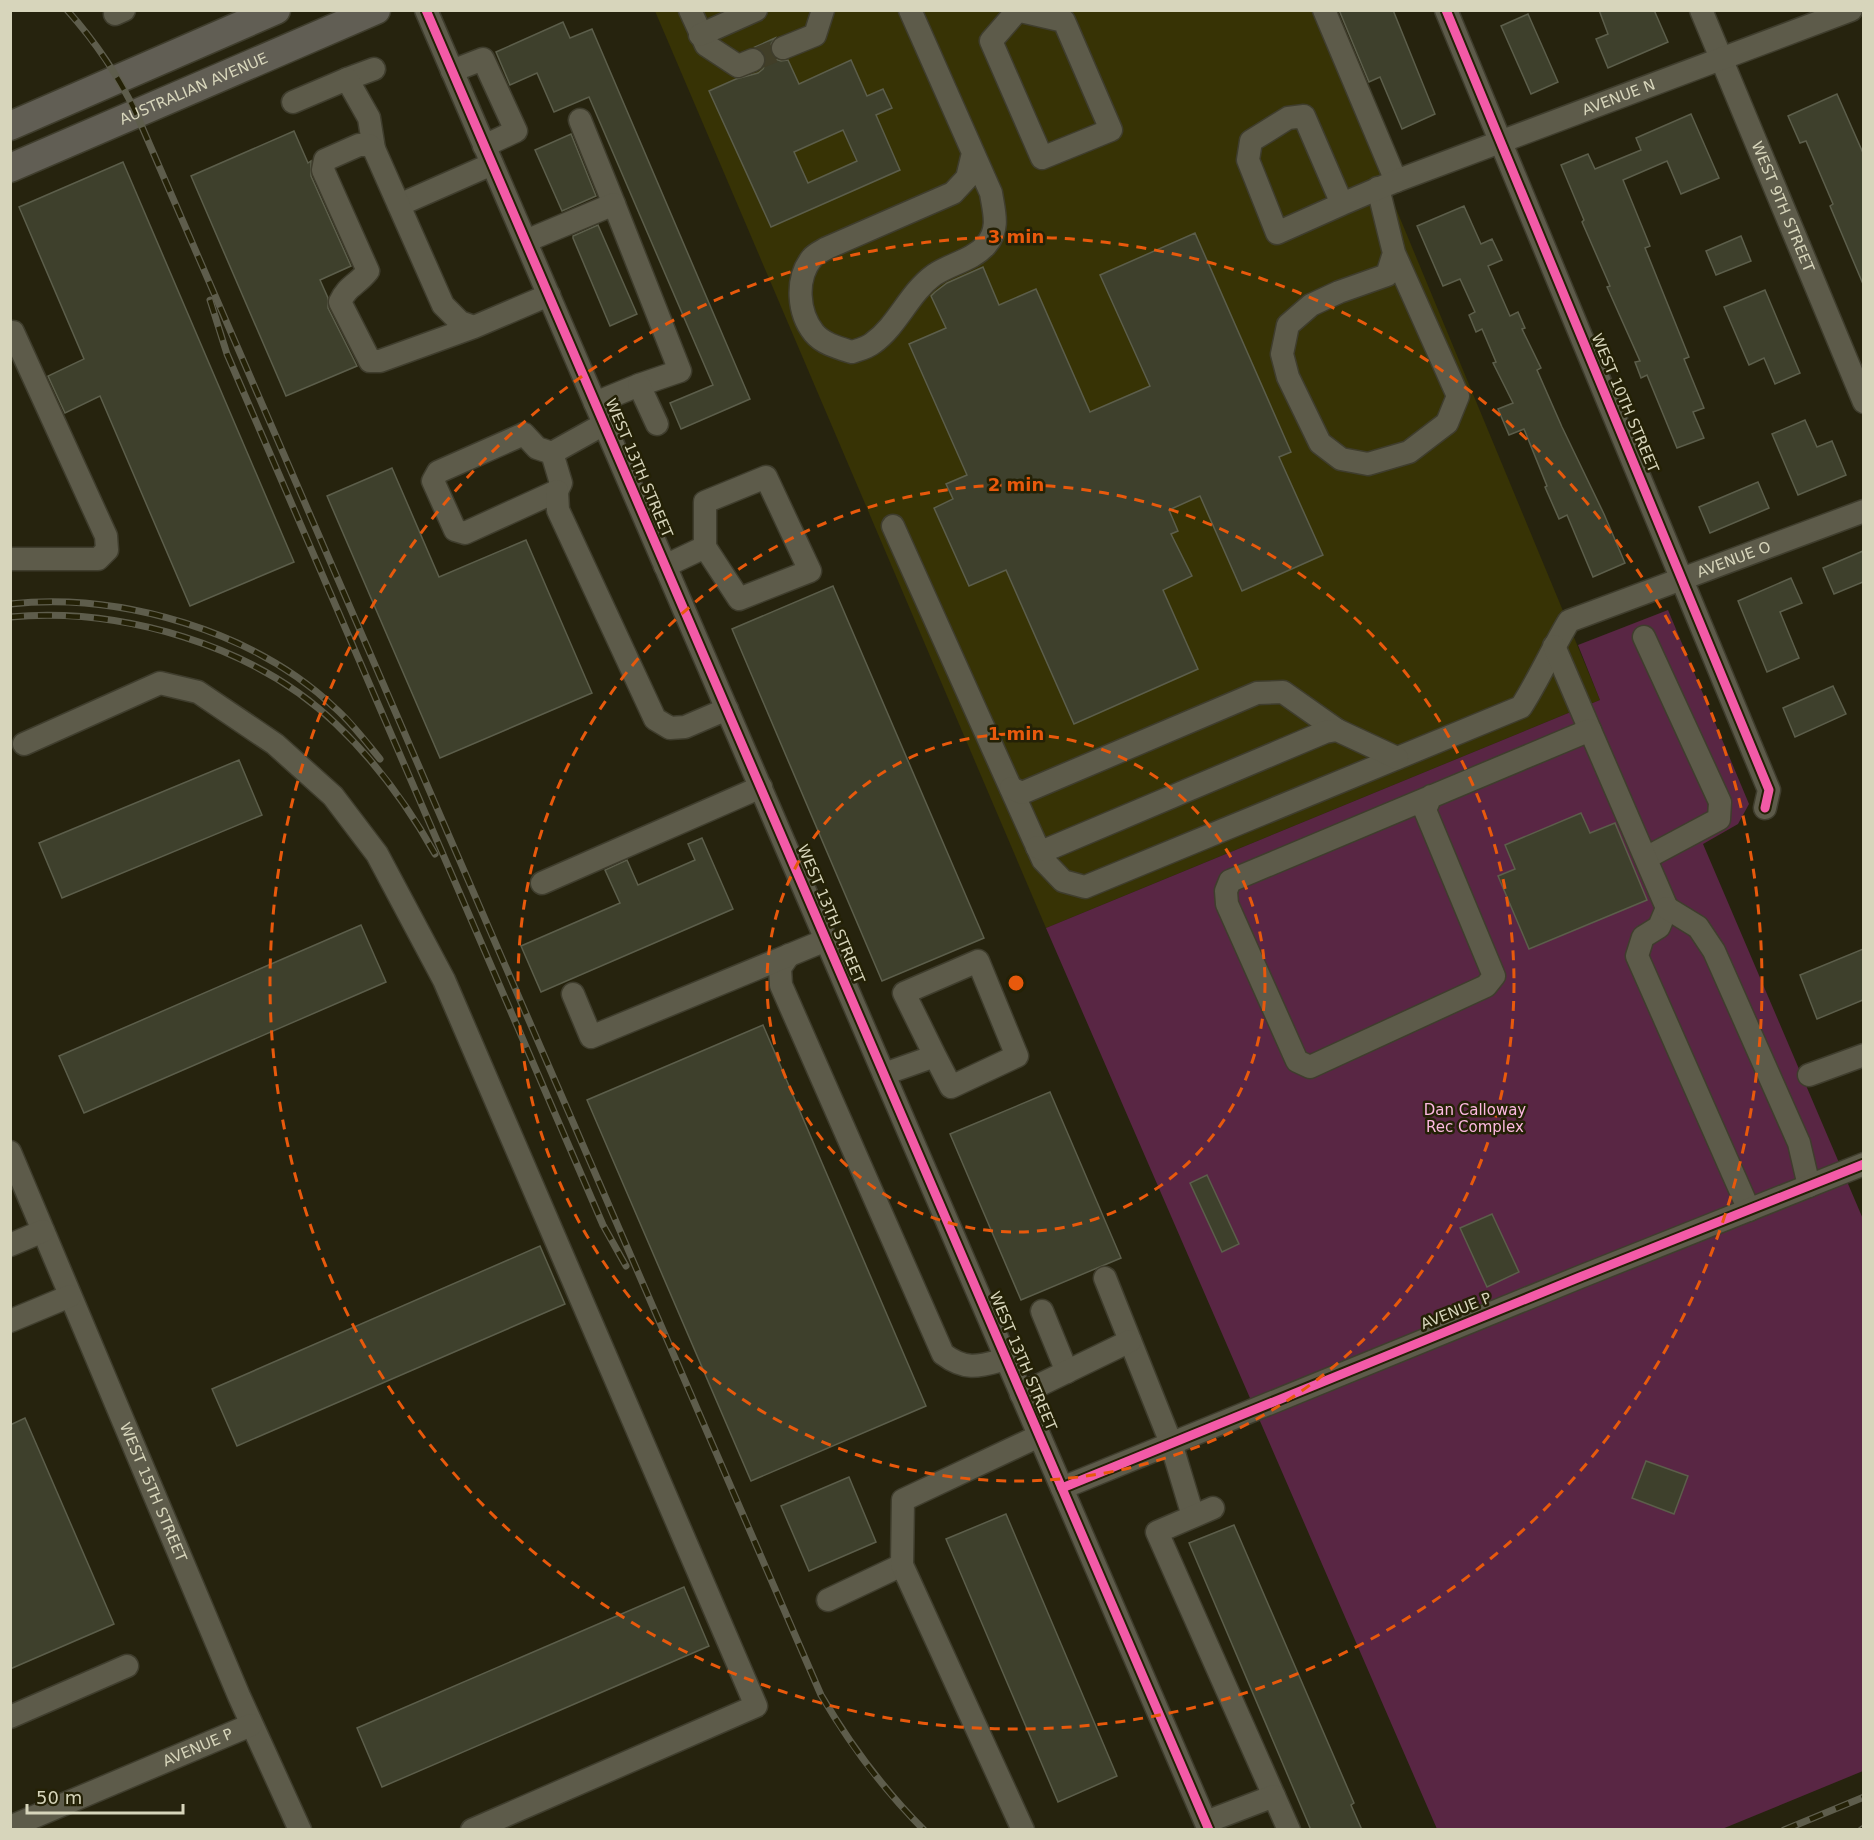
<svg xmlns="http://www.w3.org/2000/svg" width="1874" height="1840" viewBox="0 0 1874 1840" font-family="'DejaVu Sans',sans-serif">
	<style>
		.built { fill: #373305 }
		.green { fill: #592644 }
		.building { fill: #3e402c; stroke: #5c5e4b; stroke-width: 1.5; fill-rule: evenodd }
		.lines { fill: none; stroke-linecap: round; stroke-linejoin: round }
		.minor-tunnel { stroke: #413e28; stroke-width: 22; stroke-dasharray: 22 11; stroke-linecap: butt }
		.minor-casing { stroke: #3f3d2d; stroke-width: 25 }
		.major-casing { stroke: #3f3d2d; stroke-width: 31 }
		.minor { stroke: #5d5b4a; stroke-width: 22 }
		.major { stroke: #615e54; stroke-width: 28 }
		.rail-casing { stroke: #5e5d4c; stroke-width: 7 }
		.rail { stroke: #242106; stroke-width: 4.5; stroke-dasharray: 14; stroke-linecap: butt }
		.cycleway-casing { stroke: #242106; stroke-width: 13 }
		.cycleway { stroke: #f35aa7; stroke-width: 9 }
		.ring { fill: none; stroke: #e8590c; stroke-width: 3; stroke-dasharray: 10 8 }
		.labels { text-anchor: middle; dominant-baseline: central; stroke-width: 5; stroke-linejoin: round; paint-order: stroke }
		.street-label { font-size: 15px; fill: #d7d5bb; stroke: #242106 }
		.park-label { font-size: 15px; fill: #fdb9e1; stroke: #242106 }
		.centre { fill: #e8590c; stroke: #242106; stroke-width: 3 }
		.ring-label { font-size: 18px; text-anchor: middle; font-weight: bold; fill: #e8590c; stroke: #242106; stroke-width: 5; stroke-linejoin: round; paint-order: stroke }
	</style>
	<rect width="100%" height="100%" fill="#26230e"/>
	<polygon class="built" points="655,11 1314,11 1600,700 1046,928"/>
	<polygon class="green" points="1668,610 1749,804 1738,824 1703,844 1863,1219 1863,1771 1722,1829 1437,1829 1046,928 1600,700 1578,645"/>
	<g class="building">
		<polygon points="1339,10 1393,10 1435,114 1402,129 1380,77 1369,82"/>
		<polygon points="1599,10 1654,10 1668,42 1608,68 1596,39 1608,34"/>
		<polygon points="1528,14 1558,82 1531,94 1501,26"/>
		<polygon points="563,22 570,38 592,29 750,399 681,429 670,403 713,385 589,97 554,112 537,73 510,85 496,52"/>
		<path d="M775,38l-5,8 1,8 4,5 6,2 7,-1 11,24 52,-24 16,36 16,-7 9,19 -16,7 24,55 -129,57 -62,-136 27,-12 22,-6 5,-4 3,-7v-6l-4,-6 -7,-3zM843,130l14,31 -49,22 -14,-31z"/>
		<polygon points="1837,94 1863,153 1863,284 1830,206 1833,204 1806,141 1800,143 1788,116"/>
		<polygon points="1691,114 1719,178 1681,194 1667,161 1623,180 1650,246 1645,248 1689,357 1684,359 1704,408 1693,412 1704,438 1677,448 1647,375 1641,378 1635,362 1640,361 1607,287 1610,286 1582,222 1584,220 1561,165 1588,154 1595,169 1641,150 1636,138"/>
		<polygon points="294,131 308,163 311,161 311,176 351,266 320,280 328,298 328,308 357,366 286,396 191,176"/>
		<polygon points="571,134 596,196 562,211 535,150"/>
		<polygon points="123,162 294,562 190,606 100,396 65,413 48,376 84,359 19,207"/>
		<polygon points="1464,206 1481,244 1492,239 1502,260 1488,266 1510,316 1518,312 1525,328 1522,329 1541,368 1537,370 1562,427 1604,514 1625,563 1593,577 1567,515 1559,519 1545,487 1547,486 1524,429 1509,435 1498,409 1513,403 1493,363 1496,362 1482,329 1476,332 1469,315 1475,312 1460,279 1443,286 1417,226"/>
		<polygon points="598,225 637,314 610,326 573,238 573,236"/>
		<polygon points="1195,233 1291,452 1279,457 1323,555 1242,591 1200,496 1169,510 1178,531 1171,534 1192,576 1163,590 1198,669 1074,724 1006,570 969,586 934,508 953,499 946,484 967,475 909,344 946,328 931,296 935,292 947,283 983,267 999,305 1036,289 1090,412 1150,386 1100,275"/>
		<polygon points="1741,236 1751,261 1716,275 1706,251"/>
		<polygon points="1765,290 1800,373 1775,384 1764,358 1749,365 1724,307"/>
		<polygon points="1805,420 1817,447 1832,441 1846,475 1798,495 1772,434"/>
		<polygon points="392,468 439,577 526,540 592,693 440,758 327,496"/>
		<polygon points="1758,482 1769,508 1710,533 1699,507"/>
		<polygon points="1863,551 1863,582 1834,594 1823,568"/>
		<polygon points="1791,578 1802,603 1780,612 1799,658 1767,672 1738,601"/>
		<polygon points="833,586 984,938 882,981 732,629"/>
		<polygon points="1833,686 1846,714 1795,737 1783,708"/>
		<polygon points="239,760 262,815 62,898 39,843"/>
		<polygon points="1581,813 1590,833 1615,823 1647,900 1529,949 1498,876 1515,869 1505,845"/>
		<polygon points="702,838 733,909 541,992 521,946 620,903 605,870 627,860 638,885 695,860 688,844"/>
		<polygon points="361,925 386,982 84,1113 59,1056"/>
		<polygon points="1863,949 1863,1000 1817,1019 1800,975"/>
		<polygon points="763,1025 926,1406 751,1481 587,1100"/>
		<polygon points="1050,1092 1121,1258 1021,1300 950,1134"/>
		<polygon points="1207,1175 1239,1244 1222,1252 1190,1183"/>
		<polygon points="1492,1214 1519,1272 1487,1287 1460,1228"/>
		<polygon points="540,1246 565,1304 237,1446 212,1389"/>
		<polygon points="25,1418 114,1624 10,1669 10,1425"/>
		<polygon points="1646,1461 1688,1476 1674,1514 1632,1498"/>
		<polygon points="849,1477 876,1542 809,1571 781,1506"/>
		<polygon points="1006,1514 1117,1776 1058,1802 946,1539"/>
		<polygon points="1234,1525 1354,1803 1351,1805 1362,1830 1311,1830 1189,1543"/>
		<polygon points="684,1587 709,1646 382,1787 357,1728"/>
	</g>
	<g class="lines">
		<polyline class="minor-tunnel" points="753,60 783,48"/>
		<defs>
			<g id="minor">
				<polyline points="426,10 1209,1830"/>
				<polyline points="690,10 706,45 738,66 753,60"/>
				<path d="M910,10l81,183c3,19 9,36 -5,52 -13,15 -36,19 -52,30 -25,18 -36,50 -61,68 -6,5 -15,7 -21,9 -13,-4 -29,-8 -38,-19 -16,-20 -19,-54 -2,-75 3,-4 10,-7 15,-10l126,-55 14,-15 6,-25"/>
				<polyline points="1016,10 1064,21 1111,130 1042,158 991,41 1017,11"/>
				<polyline points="1324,10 1396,181"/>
				<polyline points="1446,10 1769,790 1765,808"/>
				<path id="s1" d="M1701,10l163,392"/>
				<polyline points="115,14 124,10"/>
				<polyline points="700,35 756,10"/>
				<polyline points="783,48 815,35 823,10"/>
				<polyline points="452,71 483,59 516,131 484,146"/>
				<polyline points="347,79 374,69"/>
				<polyline points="293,102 347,79 369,118 374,149"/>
				<polyline points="580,120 614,204"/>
				<polyline points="1378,188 1394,253 1387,275 1339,292 1311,305 1288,325 1282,354 1288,377 1320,443 1341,459 1368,464 1409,452 1447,423 1458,396 1394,253"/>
				<path id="s2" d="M1342,204l-65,29 -29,-73 3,-19 37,-23 16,-2 38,88 54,-23 455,-171"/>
				<polyline points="399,205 492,164"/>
				<polyline points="526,241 614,204 680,371 639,385 595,403"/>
				<path d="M474,327l-94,34h-10l-30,-59c7,-16 17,-17 28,-31l-45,-101 2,-10 34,-15h10l5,4 69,156 17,17 14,5 75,-32"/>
				<polyline points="10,332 13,332 106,536 107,550 98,559 10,559"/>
				<polyline points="639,385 657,424"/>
				<polyline points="552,453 561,483 557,491 465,533 455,530 433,481 438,472 524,434 537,448 552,453 604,424"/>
				<polyline points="557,491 558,510 655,719 670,728 685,727 727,709"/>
				<path id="s3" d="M893,526l150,334 20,21 22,6 436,-180c18,-28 31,-58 48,-86l295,-110"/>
				<polyline points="665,566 705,547 705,502 766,477 810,571 739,599 705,547"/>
				<polyline points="1644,637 1720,802 1719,819 1646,858"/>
				<polyline points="1554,646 1590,730"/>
				<polyline points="24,744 160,683 198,692 275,744 333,796 377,854 444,980 756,1706 472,1830"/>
				<polyline points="1011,788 1022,793 1257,693 1283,692 1337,730"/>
				<polyline points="1431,796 1425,810 1494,976 1486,986 1310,1067 1297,1061 1227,904 1226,891 1230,881 1590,730 1667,908 1659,927 1643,937 1637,956 1749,1210"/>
				<polyline points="1037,847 1046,850 1325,732 1337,730 1397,758"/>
				<polyline points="542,883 761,787"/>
				<polyline points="1667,908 1698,927 1714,951 1799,1143 1809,1186"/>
				<path d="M789,955l-9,13 1,17 162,369c24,18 37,12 63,5"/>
				<polyline points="573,994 591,1037 826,940"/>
				<polyline points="884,1074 935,1056 951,1087 1017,1056 978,961 904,993 935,1056"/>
				<polyline points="1809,1075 1864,1055"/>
				<path id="s4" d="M10,1152l229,544 61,134"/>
				<polyline points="10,1245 43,1231"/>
				<polyline points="1105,1278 1171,1443 1193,1516"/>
				<polyline points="1042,1311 1067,1372"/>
				<polyline points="10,1321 70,1296"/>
				<polyline points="1021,1394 1130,1341"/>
				<polyline points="1062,1488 1580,1277 1864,1164"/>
				<polyline points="1213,1508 1157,1532 1274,1796"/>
				<polyline points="828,1600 902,1565"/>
				<polyline points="10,1717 127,1666"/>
				<polyline points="1206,1822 1274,1796 1289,1830"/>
				<path id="s5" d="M10,1827l241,-102"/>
				<polyline points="1023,1830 902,1565 903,1500 1039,1436"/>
			</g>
			<g id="major">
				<polyline points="10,126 276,10"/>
				<path id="s6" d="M10,168l366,-158"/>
			</g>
		</defs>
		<use href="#minor" class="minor-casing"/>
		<use href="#major" class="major-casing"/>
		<use href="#minor" class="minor"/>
		<use href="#major" class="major"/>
		<defs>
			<g id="rail">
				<path d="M67,10c27,30 52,67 69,103l685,1582c30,51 61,93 103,135"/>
				<polyline points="210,300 227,354 603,1225 626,1266"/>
				<path d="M10,604c111,-12 244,27 325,104 17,15 31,34 45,51"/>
				<path d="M10,617c112,-10 244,28 326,107 40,38 72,82 99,130"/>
				<polyline points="1784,1830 1864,1797"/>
				<polyline points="1861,1830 1864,1828"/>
			</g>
		</defs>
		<use href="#rail" class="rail-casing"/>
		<use href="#rail" class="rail"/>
		<defs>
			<g id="cycleway">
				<polyline points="426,10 1209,1830"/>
				<polyline points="1446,10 1769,790 1765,808"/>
				<polyline points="1062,1488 1580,1277 1864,1164"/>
			</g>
		</defs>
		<use href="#cycleway" class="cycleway-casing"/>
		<use href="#cycleway" class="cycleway"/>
	</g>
	<g class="ring">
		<circle cx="1016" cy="983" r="249"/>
		<circle cx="1016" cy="983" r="498"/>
		<circle cx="1016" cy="983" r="746"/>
	</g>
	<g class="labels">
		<g class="street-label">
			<text stroke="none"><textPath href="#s6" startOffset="200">AUSTRALIAN AVENUE</textPath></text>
			<text stroke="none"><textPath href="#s2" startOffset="621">AVENUE N</textPath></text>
			<text stroke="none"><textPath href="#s1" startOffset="213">WEST 9TH STREET</textPath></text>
			<text transform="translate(1625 403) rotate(67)">WEST 10TH STREET</text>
			<text transform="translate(639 468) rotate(67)">WEST 13TH STREET</text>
			<text stroke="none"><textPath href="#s3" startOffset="1164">AVENUE O</textPath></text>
			<text transform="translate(831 914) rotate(67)">WEST 13TH STREET</text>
			<text transform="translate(1456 1311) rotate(-22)">AVENUE P</text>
			<text transform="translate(1023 1361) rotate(67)">WEST 13TH STREET</text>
			<text stroke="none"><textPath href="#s4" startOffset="369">WEST 15TH STREET</textPath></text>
			<text stroke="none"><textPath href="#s5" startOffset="204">AVENUE P</textPath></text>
		</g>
		<g class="park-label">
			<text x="1475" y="1110">Dan Calloway<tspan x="1475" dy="17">Rec Complex</tspan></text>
		</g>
	</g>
	<circle cx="1016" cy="983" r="9" class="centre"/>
	<g class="ring-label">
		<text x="1016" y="243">3 min</text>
		<text x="1016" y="491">2 min</text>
		<text x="1016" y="740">1 min</text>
	</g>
	<rect width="1874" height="1840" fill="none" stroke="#d7d5bb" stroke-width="24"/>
	<path d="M27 1804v9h156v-9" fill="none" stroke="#d7d5bb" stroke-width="3"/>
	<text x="36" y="1804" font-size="18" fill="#d7d5bb" stroke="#242106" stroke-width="4.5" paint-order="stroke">50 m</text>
</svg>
